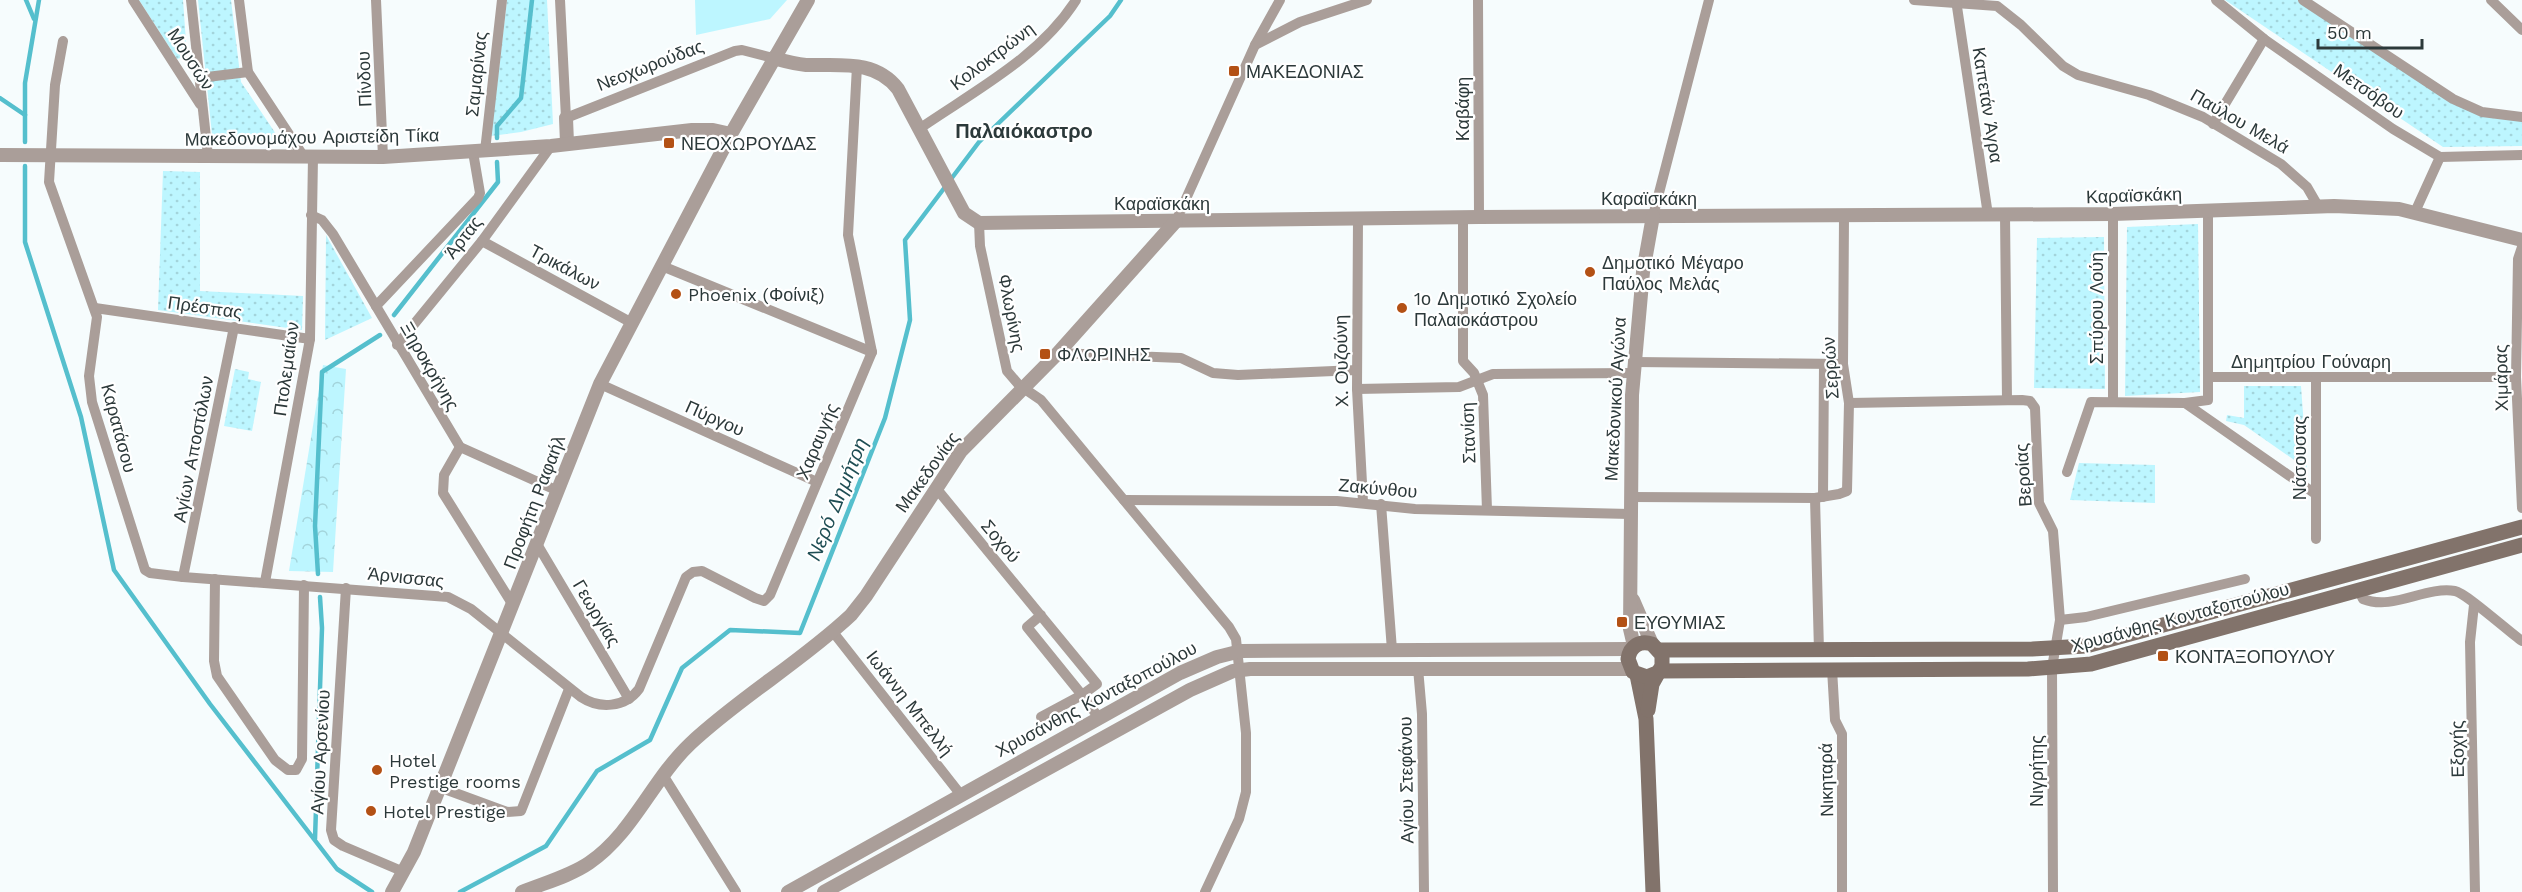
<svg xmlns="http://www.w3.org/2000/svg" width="2522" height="892" viewBox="0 0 2522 892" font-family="'Work Sans',sans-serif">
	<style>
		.green { fill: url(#green-dots) }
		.forest { fill: url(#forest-crowns) }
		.pitch { fill: #bdf6ff }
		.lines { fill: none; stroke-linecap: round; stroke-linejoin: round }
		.stream { stroke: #55bfcd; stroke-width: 4.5 }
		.minor { stroke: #aa9e99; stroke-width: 10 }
		.tertiary { stroke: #aa9e99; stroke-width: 14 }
		.secondary { stroke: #82736b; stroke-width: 15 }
		.poi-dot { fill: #b35115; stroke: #fff; stroke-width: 2 }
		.labels { text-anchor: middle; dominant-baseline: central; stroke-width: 4.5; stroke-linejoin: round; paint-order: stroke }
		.street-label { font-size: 18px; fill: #2c393a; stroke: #fff }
		.poi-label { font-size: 18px; fill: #2c393a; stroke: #fff; text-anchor: start }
		.neighbourhood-label { font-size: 20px; font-weight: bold; fill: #2c393a; stroke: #fff }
		.water-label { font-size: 20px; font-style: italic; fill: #1f4e54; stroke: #fff }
	</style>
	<defs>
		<pattern id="green-dots" width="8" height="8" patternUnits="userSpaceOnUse" patternTransform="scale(1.5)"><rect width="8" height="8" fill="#bdf6ff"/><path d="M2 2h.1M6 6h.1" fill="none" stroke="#a3d4db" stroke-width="1.8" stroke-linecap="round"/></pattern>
		<pattern id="forest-crowns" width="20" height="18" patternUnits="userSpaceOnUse" patternTransform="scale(1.5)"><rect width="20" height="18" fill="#bdf6ff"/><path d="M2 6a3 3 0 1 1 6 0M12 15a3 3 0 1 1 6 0" fill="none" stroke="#a3d4db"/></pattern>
	</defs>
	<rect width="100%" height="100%" fill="#f6fcfd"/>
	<g class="green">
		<polygon points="139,0 183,0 187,56 177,59"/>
		<polygon points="198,0 231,0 241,82 282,143 213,144"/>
		<polygon points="507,0 547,0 553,124 521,132 491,136"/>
		<polygon points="2225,0 2303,0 2482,112 2522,117 2522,146 2443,147"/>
		<polygon points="163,171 200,172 200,291 303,296 302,330 158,310"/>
		<polygon points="2198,224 2200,392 2125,396 2127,227"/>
		<polygon points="326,235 372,318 325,340"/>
		<polygon points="2104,237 2105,389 2034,388 2037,238"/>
		<polygon points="235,369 249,372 248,379 261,382 252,431 224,426"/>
		<polygon points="2244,386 2301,386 2307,469 2244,425 2226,421 2227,415 2244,418"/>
		<polygon points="2079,463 2155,465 2155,503 2070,500"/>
	</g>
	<polygon class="forest" points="323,365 346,369 333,572 289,571"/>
	<polygon class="pitch" points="695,0 787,0 770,19 696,35"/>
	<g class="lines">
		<g class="stream">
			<polyline points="26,0 34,19"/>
			<polyline points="0,98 25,115"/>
			<polyline points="497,138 497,126 521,98 532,0"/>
			<polyline points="25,142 25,83 39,0"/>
			<polyline points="25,166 25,242 81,417 114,570 210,704 337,869 372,892"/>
			<polyline points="394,315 498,182 497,162"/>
			<polyline points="318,574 315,526 322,372 380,335"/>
			<polyline points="315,839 322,628 320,597"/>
			<polyline points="460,892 546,846 597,771 650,740 682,668 730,630 800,633 885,418 910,320 905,240 979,142 1110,16 1121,0"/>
		</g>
		<g class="minor">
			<polyline points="133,0 200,104"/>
			<polyline points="191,0 208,156"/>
			<polyline points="239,0 248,72 304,157"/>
			<polyline points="376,0 383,157"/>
			<polyline points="560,0 566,118 735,51 742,50 773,58"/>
			<polyline points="1478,0 1479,217"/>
			<polyline points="1914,0 1997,6 2021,25 2063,66 2078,75 2149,95 2203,117 2281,164 2307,187 2318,206"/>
			<polyline points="1956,0 1988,215"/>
			<polyline points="2216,0 2264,39 2393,129 2440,157 2522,155"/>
			<polyline points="2303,0 2453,99 2482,112 2522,117"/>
			<polyline points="2491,0 2522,30"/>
			<path d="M63,41l-8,44 -6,97 48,135 -8,59 3,26 53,168 5,3 33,4 265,20 23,12 110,88c18,12 44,11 58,-8l47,-112 7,-5 9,-1 53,27 9,3 6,-6 102,-243 -24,-117 9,-169"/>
			<polyline points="1255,45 1300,22 1367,0"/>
			<polyline points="199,78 248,72"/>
			<polyline points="2213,124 2264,39"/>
			<path d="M919,129c55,-38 121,-72 157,-129"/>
			<polyline points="485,151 502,0"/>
			<polyline points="2415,212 2440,157"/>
			<polyline points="311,215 322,220 333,234 460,447 558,491"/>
			<polyline points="2005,215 2007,400"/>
			<polyline points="1653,216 1709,0"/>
			<polyline points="1463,217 1463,361 1474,373 1483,395 1487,510"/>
			<polyline points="1358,219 1357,389 1363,502"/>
			<polyline points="1176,221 1255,45 1280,0"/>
			<polyline points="979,223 980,246 1007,371 1019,385 1041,400 1229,627 1236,639 1246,733 1246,792 1239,819 1205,892"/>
			<polyline points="482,241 632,323"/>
			<polyline points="2522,247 2518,259 2516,377 2522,508"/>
			<polyline points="662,266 872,352"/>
			<polyline points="376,306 478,198 480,193 473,152"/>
			<polyline points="95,308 310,339"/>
			<polyline points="397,345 482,241 551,146"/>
			<polyline points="1058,353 1181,358 1213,373 1238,375 1357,370"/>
			<polyline points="1635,362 1843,364"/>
			<polyline points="2210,377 2516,377"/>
			<polyline points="2316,377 2316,539"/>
			<polyline points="600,384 817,482"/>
			<polyline points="1357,389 1459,387 1493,374 1633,373"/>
			<polyline points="2113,402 2113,214"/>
			<polyline points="1849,403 2022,400 2030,401 2035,408 2039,503 2053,531 2060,620 2052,668 2053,892"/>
			<polyline points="2185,403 2314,493"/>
			<polyline points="460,447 444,475 443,493 513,605"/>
			<polyline points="2067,472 2091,402 2185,403 2208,400 2208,210"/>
			<polyline points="936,488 1097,684 1082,695 1027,627 1041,615"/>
			<polyline points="1631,497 1815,498 1839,494 1847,491 1849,403 1843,364 1844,217"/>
			<polyline points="1823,497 1824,364"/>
			<polyline points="1815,498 1819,651"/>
			<polyline points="1124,500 1337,501 1415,509 1630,514"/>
			<polyline points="1381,504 1392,650"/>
			<polyline points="537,544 629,699"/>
			<polyline points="183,577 234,327"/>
			<polyline points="215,579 214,661 217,676 275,760 288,770 296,770 302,759 304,585"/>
			<polyline points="265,582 310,339 313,157"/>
			<polyline points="346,588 331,830 334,840 343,846 404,872"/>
			<path d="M2358,589l5,10c30,12 62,-13 92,-8 11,2 54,41 67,50"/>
			<polyline points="2474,605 2470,642 2475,892"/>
			<polyline points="2060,620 2086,617 2245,579"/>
			<polyline points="833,632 961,795"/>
			<polyline points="1418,668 1422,714 1424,892"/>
			<polyline points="1832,669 1835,720 1842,734 1842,892"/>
			<polyline points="1041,717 1082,695 1099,718"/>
			<polyline points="663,775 736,892"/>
			<polyline points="439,787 507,812 521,811 569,689"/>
		</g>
		<g class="tertiary">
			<path d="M773,58c11,3 22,6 33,7 33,1 69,-6 92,24l66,124 15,10 500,-6 634,-3 221,-8 65,3 123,31"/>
			<polyline points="566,118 567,143"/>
			<polyline points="0,155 383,157 551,146 692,130 713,130 731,134"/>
			<polyline points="1633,600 1652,644"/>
			<polyline points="1634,646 1630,629 1632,395 1643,272 1653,216"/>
			<polyline points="392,892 414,852 600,384 731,134 808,0"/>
			<path d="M522,892c22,-9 48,-16 67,-29 44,-30 63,-83 101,-119 50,-47 111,-82 161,-129l15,-19 95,-145 97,-98 118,-132"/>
			<polyline points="788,892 1180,673 1217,657 1241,651 1631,649"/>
			<polyline points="824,892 1190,690 1233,671 1250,669 1630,669"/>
		</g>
		<g class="secondary">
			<polyline points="1660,650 2032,649 2086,646 2522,527"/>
			<polyline points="1659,671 2028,669 2091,664 2522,545"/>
			<polyline points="1637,675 1646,719 1653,892"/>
			<path d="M1648,710l4,-26 10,-18v-11l-10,-11c-12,-4 -22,2 -24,15l5,13 14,5 10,-4"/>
		</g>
	</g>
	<g class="poi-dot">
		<rect x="1228" y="65" width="12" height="12" rx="3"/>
		<rect x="663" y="137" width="12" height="12" rx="3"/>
		<circle cx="1590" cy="272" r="6"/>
		<circle cx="676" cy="294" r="6"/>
		<circle cx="1402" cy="308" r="6"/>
		<rect x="1039" y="348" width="12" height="12" rx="3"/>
		<rect x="1616" y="616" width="12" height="12" rx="3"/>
		<rect x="2157" y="650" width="12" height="12" rx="3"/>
		<circle cx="377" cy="770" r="6"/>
		<circle cx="371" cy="811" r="6"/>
	</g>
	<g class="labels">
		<g class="street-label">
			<text transform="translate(992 56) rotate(-37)">Κολοκτρώνη</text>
			<text transform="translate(191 59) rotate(57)">Μουσών</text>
			<text transform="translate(650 65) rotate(-21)">Νεοχωρούδας</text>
			<text transform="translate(476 74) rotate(-84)">Σαμαρίνας</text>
			<text transform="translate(364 79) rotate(-92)">Πίνδου</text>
			<text transform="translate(2369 91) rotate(35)">Μετσόβου</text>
			<text transform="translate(1988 105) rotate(81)">Καπετάν Άγρα</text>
			<text transform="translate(1462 109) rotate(-90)">Καβάφη</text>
			<text transform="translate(2240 121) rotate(30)">Παύλου Μελά</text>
			<text transform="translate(312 137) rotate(-1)">Μακεδονομάχου Αριστείδη Τίκα</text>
			<text transform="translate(2134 195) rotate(-2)">Καραϊσκάκη</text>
			<text x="1649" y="198">Καραϊσκάκη</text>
			<text x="1162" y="203">Καραϊσκάκη</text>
			<text transform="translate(463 237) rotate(-52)">Άρτας</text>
			<text transform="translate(565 267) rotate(28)">Τρικάλων</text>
			<text transform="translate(205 307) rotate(8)">Πρέσπας</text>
			<text transform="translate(2096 308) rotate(-90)">Σπύρου Λούη</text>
			<text transform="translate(1012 313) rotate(79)">Φλωρίνης</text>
			<text transform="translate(1341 361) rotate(-91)">Χ. Ουζούνη</text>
			<text x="2311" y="361">Δημητρίου Γούναρη</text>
			<text transform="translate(430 366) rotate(60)">Ξηροκρήνης</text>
			<text transform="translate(1830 368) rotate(-94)">Σερρών</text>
			<text transform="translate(286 369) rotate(-82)">Πτολεμαίων</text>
			<text transform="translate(2501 378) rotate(-91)">Χιμάρας</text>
			<text transform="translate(1615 399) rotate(-87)">Μακεδονικού Αγώνα</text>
			<text transform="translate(715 418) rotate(24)">Πύργου</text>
			<text transform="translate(119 428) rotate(75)">Καρατάσου</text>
			<text transform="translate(1468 433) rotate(-92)">Στανίση</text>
			<text transform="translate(817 441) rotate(-67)">Χαραυγής</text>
			<text transform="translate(193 449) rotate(-79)">Αγίων Αποστόλων</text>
			<text transform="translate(2299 458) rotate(-90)">Νάσουσας</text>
			<text transform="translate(927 472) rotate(-54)">Μακεδονίας</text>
			<text transform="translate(2023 475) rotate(-94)">Βεροίας</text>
			<text transform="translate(1378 488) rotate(5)">Ζακύνθου</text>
			<text transform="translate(534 502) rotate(-69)">Προφήτη Ραφαήλ</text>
			<text transform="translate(1001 541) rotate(50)">Σοχού</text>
			<text transform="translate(406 577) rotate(6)">Άρνισσας</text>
			<text transform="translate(597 613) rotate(59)">Γεωργίας</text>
			<text transform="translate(2180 617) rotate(-15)">Χρυσάνθης Κονταξοπούλου</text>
			<text transform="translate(1096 699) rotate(-28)">Χρυσάνθης Κονταξοπούλου</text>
			<text transform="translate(910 703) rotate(52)">Ιωάννη Μπελλή</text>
			<text transform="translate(2457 749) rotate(-91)">Εξοχής</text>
			<text transform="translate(320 752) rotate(-87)">Αγίου Αρσενίου</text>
			<text transform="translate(2036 771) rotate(-90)">Νιγρήτης</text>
			<text transform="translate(1406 780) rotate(-91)">Αγίου Στεφάνου</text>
			<text transform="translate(1826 780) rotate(-91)">Νικηταρά</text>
		</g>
		<g class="poi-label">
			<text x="1246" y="71">ΜΑΚΕΔΟΝΙΑΣ</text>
			<text x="681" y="143">ΝΕΟΧΩΡΟΥΔΑΣ</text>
			<text x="1602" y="262">Δημοτικό Μέγαρο<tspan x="1602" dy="21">Παύλος Μελάς</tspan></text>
			<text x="688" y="294">Phoenix (Φοίνιξ)</text>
			<text x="1414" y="298">1ο Δημοτικό Σχολείο<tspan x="1414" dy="21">Παλαιοκάστρου</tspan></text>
			<text x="1057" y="354">ΦΛΩΡΙΝΗΣ</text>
			<text x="1634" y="622">ΕΥΘΥΜΙΑΣ</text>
			<text x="2175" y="656">ΚΟΝΤΑΞΟΠΟΥΛΟΥ</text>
			<text x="389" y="760">Hotel<tspan x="389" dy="21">Prestige rooms</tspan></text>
			<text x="383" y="811">Hotel Prestige</text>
		</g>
		<g class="neighbourhood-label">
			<text x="1024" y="131">Παλαιόκαστρο</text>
		</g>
		<g class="water-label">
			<text transform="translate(837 499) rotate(-68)">Νερό Δημήτρη</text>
		</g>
	</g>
	<path d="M2318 39v9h104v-9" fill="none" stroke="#2c393a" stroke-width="3"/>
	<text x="2327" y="39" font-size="18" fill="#2c393a" stroke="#ffffff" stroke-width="4.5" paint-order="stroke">50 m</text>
</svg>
